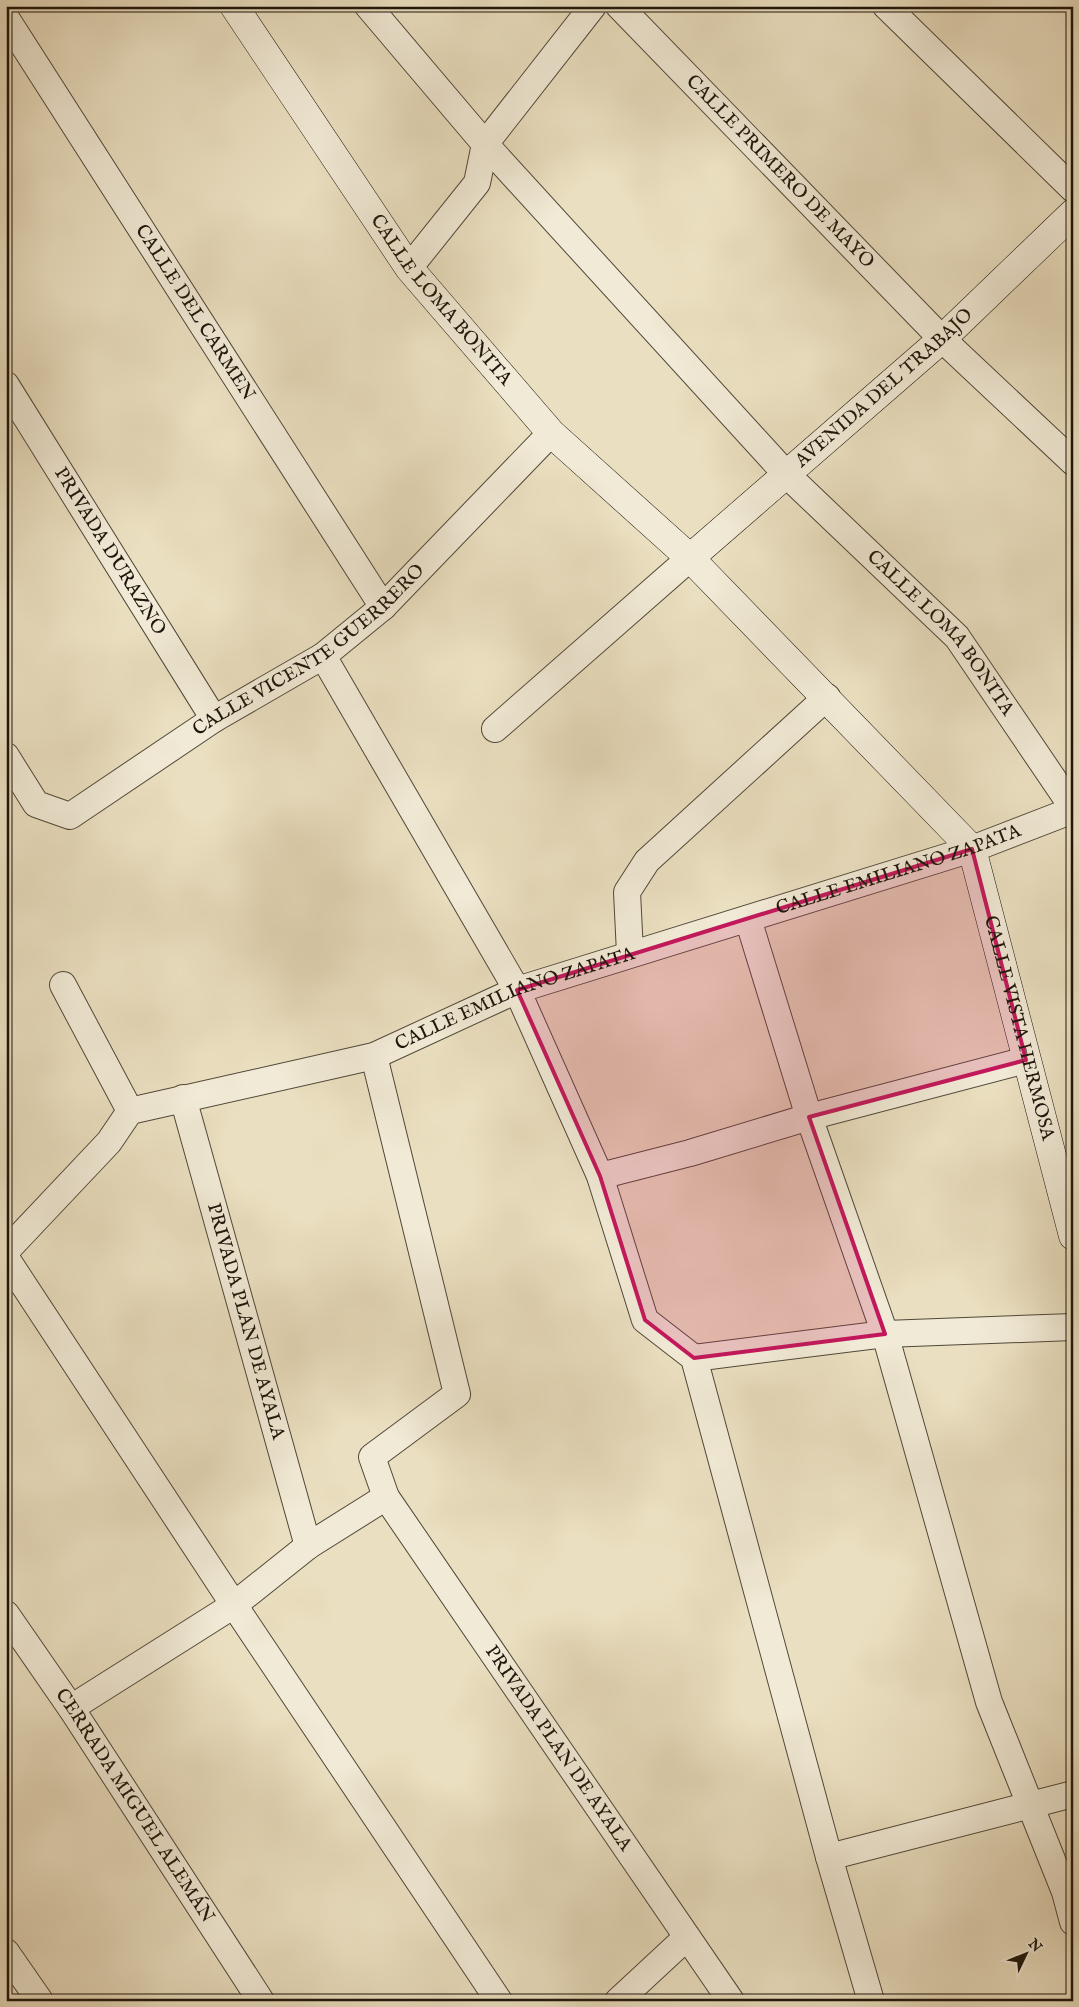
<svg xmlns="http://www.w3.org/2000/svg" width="1079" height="2007" viewBox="0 0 1079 2007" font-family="'IM FELL English',serif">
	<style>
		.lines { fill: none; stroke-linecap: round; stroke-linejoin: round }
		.street-casing { stroke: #504838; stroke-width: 28 }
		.secondary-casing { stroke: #1d150b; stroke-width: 29 }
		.street { stroke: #f1ead6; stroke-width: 26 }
		.secondary { stroke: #f1ead6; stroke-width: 28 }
		.marked { fill: #c2185b; fill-opacity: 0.2; stroke: #c2185b; stroke-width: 4; stroke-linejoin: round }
		.labels { text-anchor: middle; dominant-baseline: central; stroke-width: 5; stroke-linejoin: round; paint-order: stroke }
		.street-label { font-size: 19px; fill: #1d150b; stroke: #f1ead6 }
	</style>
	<rect width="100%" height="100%" fill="#eadfc0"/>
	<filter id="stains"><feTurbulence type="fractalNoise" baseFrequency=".004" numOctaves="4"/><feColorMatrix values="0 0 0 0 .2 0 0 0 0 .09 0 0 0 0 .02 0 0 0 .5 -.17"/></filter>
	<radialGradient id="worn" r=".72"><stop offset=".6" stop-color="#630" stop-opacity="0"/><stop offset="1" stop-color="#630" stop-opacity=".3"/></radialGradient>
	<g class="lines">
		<defs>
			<g id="street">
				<path id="s1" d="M368,6l117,138 302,331 170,162 116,171"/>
				<path id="s2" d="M619,6l323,333 131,123"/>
				<polyline points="886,6 1073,189"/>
				<path id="s3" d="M6,18l377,589"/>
				<polyline points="409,268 477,183 485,144 593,6"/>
				<path id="s4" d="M6,385l208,334"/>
				<polyline points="323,656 517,990 600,1176 645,1320 694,1358 829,1857 871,2001"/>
				<polyline points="495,729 690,558"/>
				<path id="s5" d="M6,756l30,48 34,12 144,-97 109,-63 60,-49 168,-174"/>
				<polyline points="748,919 809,1117 885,1334 989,1702 1065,1892 1073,1922"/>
				<polyline points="630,953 627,892 647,861 827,697"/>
				<polyline points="63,985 130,1111"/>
				<path id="s6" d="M374,1056l83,338 -85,63 14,40 345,504"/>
				<path id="s7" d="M183,1098l125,448"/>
				<polyline points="600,1176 690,1153 809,1117 1026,1060"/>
				<path id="s8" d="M6,1251l103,-109 21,-31 244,-55 143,-66 455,-141 101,-39"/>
				<polyline points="6,1258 234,1605 499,2001"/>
				<polyline points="694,1358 885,1334 1073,1327"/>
				<path id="s9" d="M6,1614l65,94 190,293"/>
				<polyline points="71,1708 234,1605 308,1546 386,1497"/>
				<polyline points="829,1857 1073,1794"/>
				<polyline points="6,1952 40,2001"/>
				<polyline points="618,2001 687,1937"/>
			</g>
			<g id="secondary">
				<path id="s10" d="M234,6l175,262 142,165 139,125 282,291 101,387"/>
				<path id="s11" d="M690,558l252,-219 131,-126"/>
			</g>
		</defs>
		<use href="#street" class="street-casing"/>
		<use href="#secondary" class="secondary-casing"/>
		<use href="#street" class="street"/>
		<use href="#secondary" class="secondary"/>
	</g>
	<path class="marked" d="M972,849l54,211 -217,57 76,217 -191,24 -49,-38 -45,-144 -83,-186z"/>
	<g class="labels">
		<g class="street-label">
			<text stroke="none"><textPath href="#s2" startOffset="231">CALLE PRIMERO DE MAYO</textPath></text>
			<text stroke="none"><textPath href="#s10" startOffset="360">CALLE LOMA BONITA</textPath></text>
			<text stroke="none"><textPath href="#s3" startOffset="350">CALLE DEL CARMEN</textPath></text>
			<text stroke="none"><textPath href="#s11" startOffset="258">AVENIDA DEL TRABAJO</textPath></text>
			<text stroke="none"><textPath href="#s4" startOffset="196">PRIVADA DURAZNO</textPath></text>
			<text stroke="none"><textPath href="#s1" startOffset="850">CALLE LOMA BONITA</textPath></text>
			<text stroke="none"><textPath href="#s5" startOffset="384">CALLE VICENTE GUERRERO</textPath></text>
			<text stroke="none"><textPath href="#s8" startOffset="995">CALLE EMILIANO ZAPATA</textPath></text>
			<text stroke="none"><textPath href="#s8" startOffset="590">CALLE EMILIANO ZAPATA</textPath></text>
			<text stroke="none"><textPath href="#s10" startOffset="1310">CALLE VISTA HERMOSA</textPath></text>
			<text stroke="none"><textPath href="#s7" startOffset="232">PRIVADA PLAN DE AYALA</textPath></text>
			<text stroke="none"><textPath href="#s6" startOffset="801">PRIVADA PLAN DE AYALA</textPath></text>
			<text stroke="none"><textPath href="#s9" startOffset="231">CERRADA MIGUEL ALEMÁN</textPath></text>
		</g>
	</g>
	<rect width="1079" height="2007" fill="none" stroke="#eadfc0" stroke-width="25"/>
	<rect x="8" y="8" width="1064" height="1992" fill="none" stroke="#1d150b" stroke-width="2.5"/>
	<rect x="12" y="12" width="1054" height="1982" fill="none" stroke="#1d150b"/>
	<g transform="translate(1026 1954) rotate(47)" stroke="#f1ead6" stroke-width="4" paint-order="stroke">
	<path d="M0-4L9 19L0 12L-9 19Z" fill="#1d150b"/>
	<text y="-8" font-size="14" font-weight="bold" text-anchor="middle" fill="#1d150b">N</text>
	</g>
	<rect width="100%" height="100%" filter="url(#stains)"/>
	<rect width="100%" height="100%" fill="url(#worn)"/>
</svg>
